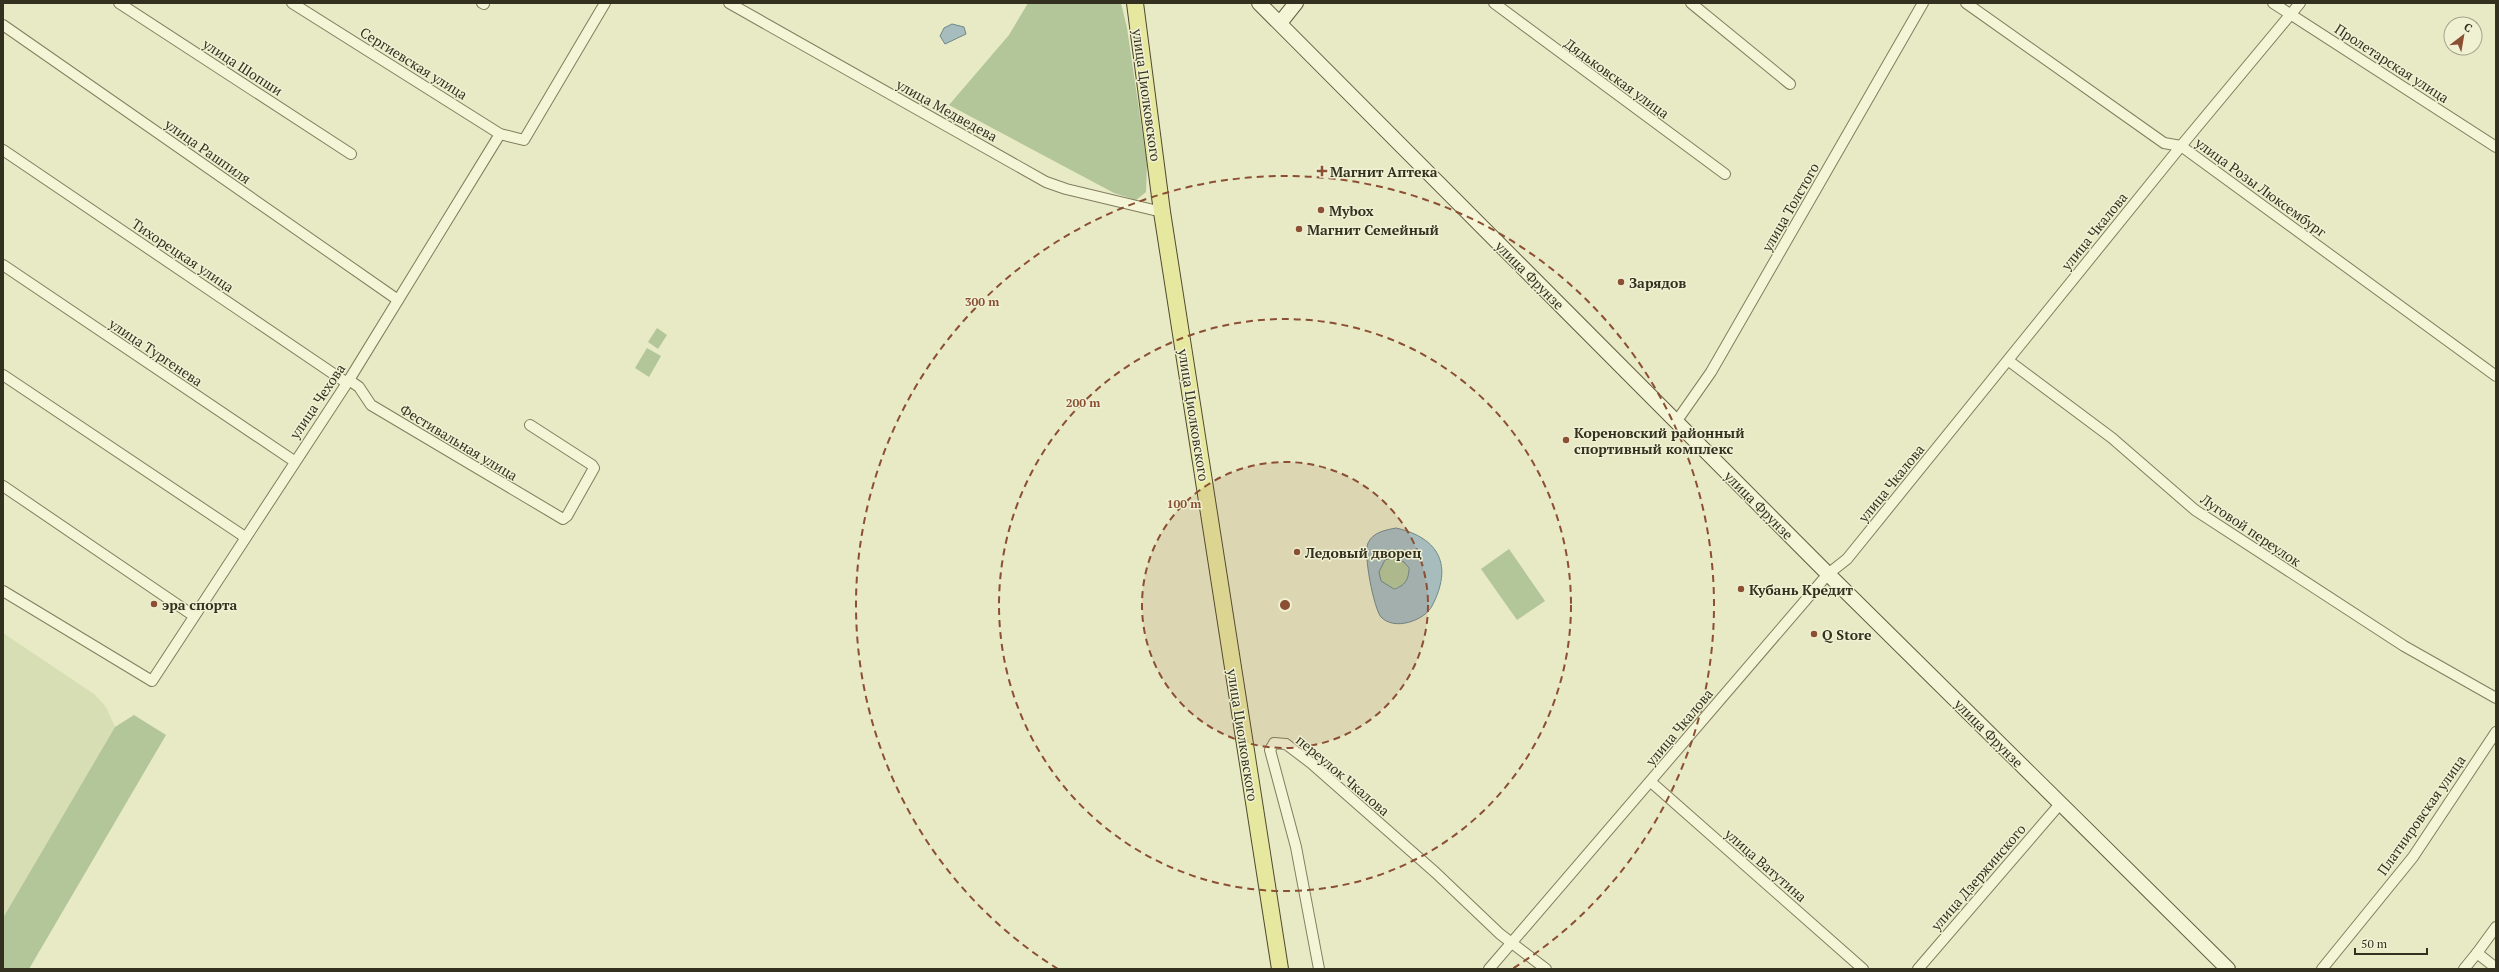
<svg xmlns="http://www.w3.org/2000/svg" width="2499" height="972" viewBox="0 0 2499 972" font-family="'PT Serif',serif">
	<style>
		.farmland { fill: #d7deb3 }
		.green { fill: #b2c69a }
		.water { fill: #a6bcbd; stroke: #6e888a; fill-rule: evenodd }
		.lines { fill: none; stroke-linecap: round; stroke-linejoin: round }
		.street-casing { stroke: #827d5d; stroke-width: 12 }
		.secondary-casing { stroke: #645e40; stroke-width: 16 }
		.primary-casing { stroke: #504a31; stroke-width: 18 }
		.street { stroke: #f4f5d7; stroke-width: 10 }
		.secondary { stroke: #f4f5d7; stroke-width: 14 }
		.primary { stroke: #e7e8a0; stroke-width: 16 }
		.ring { fill: none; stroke: #8b4f33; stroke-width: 2; stroke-dasharray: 7 5 }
		.poi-dot { fill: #8b4f33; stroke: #f0f1d3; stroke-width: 1.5 }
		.labels { text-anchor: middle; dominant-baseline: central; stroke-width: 3; stroke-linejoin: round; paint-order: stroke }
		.street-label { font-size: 14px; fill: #34301f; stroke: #f0f1d3 }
		.poi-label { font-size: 14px; font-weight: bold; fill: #34301f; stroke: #f0f1d3; text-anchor: start }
		.centre { fill: #8b4f33; stroke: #f0f1d3; stroke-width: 2 }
		.ring-label { font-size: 12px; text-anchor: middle; font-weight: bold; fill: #8b4f33; stroke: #f0f1d3; stroke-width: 3; stroke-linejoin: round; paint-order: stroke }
	</style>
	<rect width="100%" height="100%" fill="#e8e9c5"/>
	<polygon class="farmland" points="3,633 94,694 106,707 115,727 3,919"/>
	<g class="green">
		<polygon points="1028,3 1121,3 1127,28 1147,164 1146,192 1136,200 1114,193 949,105 1009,35"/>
		<polygon points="657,328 667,335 658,349 648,342"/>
		<polygon points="647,348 661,356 649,377 635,368"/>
		<polygon points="1509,549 1545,601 1517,620 1481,569"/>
		<circle cx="1394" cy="573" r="15"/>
		<polygon points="134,715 166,735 29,969 3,969 3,918 115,727"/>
	</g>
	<g class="water">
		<polygon points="952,24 964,27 966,34 945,44 940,36 944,28"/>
		<path d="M1396,528c44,10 57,38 36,78 -8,15 -38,25 -51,11 -7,-8 -18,-63 -13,-74 5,-11 18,-13 28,-15zM1391,558l13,4 5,6c0,11 -4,18 -15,21l-13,-8 -2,-9 6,-12z"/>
	</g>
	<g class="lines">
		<defs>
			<g id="street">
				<polyline points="119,3 351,154"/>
				<polyline points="292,3 500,134 524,140 605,3"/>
				<polyline points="482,3 484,4"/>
				<polyline points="729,3 1046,182 1066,189 1162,212"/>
				<polyline points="1494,3 1725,174"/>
				<polyline points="1691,3 1790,84"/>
				<polyline points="1966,3 2164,143 2181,146 2496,376"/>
				<polyline points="2273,3 2496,147"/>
				<polyline points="3,25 398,300"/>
				<polyline points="3,150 347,383"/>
				<polyline points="3,265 294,461"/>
				<polyline points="2009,361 2112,438 2195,510 2404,646 2496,698"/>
				<polyline points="3,375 245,537"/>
				<polyline points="349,380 359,387 371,405 563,519 567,516 594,468 592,465 530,425"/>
				<polyline points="1676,422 1711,372 1923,3"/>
				<polyline points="3,486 194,616"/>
				<polyline points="3,591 152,681 349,380 500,134"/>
				<polyline points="1651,782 1863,969"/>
				<polyline points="2496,927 2477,953 2496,968"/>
				<polyline points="1319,969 1296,847 1270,750 1274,743 1286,744 1311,763 1436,873 1500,934 1546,969"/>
				<polyline points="1489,969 1828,574 1847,559 2181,146 2300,3"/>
				<polyline points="1918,969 2060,804"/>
				<polyline points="2322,969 2413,857 2496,732"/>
				<polyline points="2464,969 2477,953"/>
			</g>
			<g id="secondary">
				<polyline points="1259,3 1828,574 2228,969"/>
				<polyline points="1280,23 1296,3"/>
			</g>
			<polyline id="primary" points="1135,3 1162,212 1280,969"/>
		</defs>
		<use href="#street" class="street-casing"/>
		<use href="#secondary" class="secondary-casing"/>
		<use href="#primary" class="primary-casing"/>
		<use href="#street" class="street"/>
		<use href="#secondary" class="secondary"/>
		<use href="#primary" class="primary"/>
	</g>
	<circle cx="1285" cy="605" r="143" fill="#8b4f33" fill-opacity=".12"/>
	<g class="ring">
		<circle cx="1285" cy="605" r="143"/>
		<circle cx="1285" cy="605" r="286"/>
		<path d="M1058 969A429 429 0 1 1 1512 969"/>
	</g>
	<g class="poi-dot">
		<path d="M1320 165h4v4h4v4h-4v4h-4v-4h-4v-4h4z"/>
		<circle cx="1321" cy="210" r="4"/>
		<circle cx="1299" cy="229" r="4"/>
		<circle cx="1621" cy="282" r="4"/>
		<circle cx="1566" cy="440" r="4"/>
		<circle cx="1297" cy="552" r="4"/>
		<circle cx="1741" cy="589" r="4"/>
		<circle cx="154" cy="604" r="4"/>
		<circle cx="1814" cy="634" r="4"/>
	</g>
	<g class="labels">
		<g class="street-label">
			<text transform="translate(414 63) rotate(32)">Сергиевская улица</text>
			<text transform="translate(2392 63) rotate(33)">Пролетарская улица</text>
			<text transform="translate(243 67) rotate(33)">улица Шопши</text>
			<text transform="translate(1617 78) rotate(36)">Дядьковская улица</text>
			<text transform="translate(1147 95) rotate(82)">улица Циолковского</text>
			<text transform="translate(947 110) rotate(29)">улица Медведева</text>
			<text transform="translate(208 151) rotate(35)">улица Рашпиля</text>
			<text transform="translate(2261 187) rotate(36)">улица Розы Люксембург</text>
			<text transform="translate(1790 207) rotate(-60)">улица Толстого</text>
			<text transform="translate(2094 231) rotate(-51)">улица Чкалова</text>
			<text transform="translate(183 255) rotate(34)">Тихорецкая улица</text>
			<text transform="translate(1530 275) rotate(45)">улица Фрунзе</text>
			<text transform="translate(156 352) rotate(34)">улица Тургенева</text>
			<text transform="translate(317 401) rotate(-56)">улица Чехова</text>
			<text transform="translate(1194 415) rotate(81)">улица Циолковского</text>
			<text transform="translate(459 442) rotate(31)">Фестивальная улица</text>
			<text transform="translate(1891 483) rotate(-51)">улица Чкалова</text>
			<text transform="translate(1759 505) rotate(45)">улица Фрунзе</text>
			<text transform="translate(2251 530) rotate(34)">Луговой переулок</text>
			<text transform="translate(1679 727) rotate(-50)">улица Чкалова</text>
			<text transform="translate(1989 733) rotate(45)">улица Фрунзе</text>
			<text transform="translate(1243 735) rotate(81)">улица Циолковского</text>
			<text transform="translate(1343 775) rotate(40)">переулок Чкалова</text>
			<text transform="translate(2421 815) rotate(-55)">Платнировская улица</text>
			<text transform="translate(1766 865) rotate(41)">улица Ватутина</text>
			<text transform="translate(1978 877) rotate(-49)">улица Дзержинского</text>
		</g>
		<g class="poi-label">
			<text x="1330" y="171">Магнит Аптека</text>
			<text x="1329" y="210">Mybox</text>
			<text x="1307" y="229">Магнит Семейный</text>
			<text x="1629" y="282">Зарядов</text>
			<text x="1574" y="432">Кореновский районный<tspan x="1574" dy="16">спортивный комплекс</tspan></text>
			<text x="1305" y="552">Ледовый дворец</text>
			<text x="1749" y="589">Кубань Кредит</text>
			<text x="162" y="604">эра спорта</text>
			<text x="1822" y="634">Q Store</text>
		</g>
	</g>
	<circle cx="1285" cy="605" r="6" class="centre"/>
	<g class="ring-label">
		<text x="982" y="306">300 m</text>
		<text x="1083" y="407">200 m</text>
		<text x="1184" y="508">100 m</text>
	</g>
	<rect width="2499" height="972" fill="none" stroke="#34301f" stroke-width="8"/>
	<g transform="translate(2463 36) rotate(31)"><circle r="19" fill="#f0f1d3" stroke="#a5a48b"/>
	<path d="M0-3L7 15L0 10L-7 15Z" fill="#8b4f33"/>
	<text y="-6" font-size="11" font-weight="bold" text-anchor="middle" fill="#34301f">С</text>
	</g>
	<path d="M2355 948v6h72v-6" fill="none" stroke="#34301f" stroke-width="2"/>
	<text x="2361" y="948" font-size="12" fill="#34301f" stroke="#f0f1d3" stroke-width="3" paint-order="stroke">50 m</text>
</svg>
